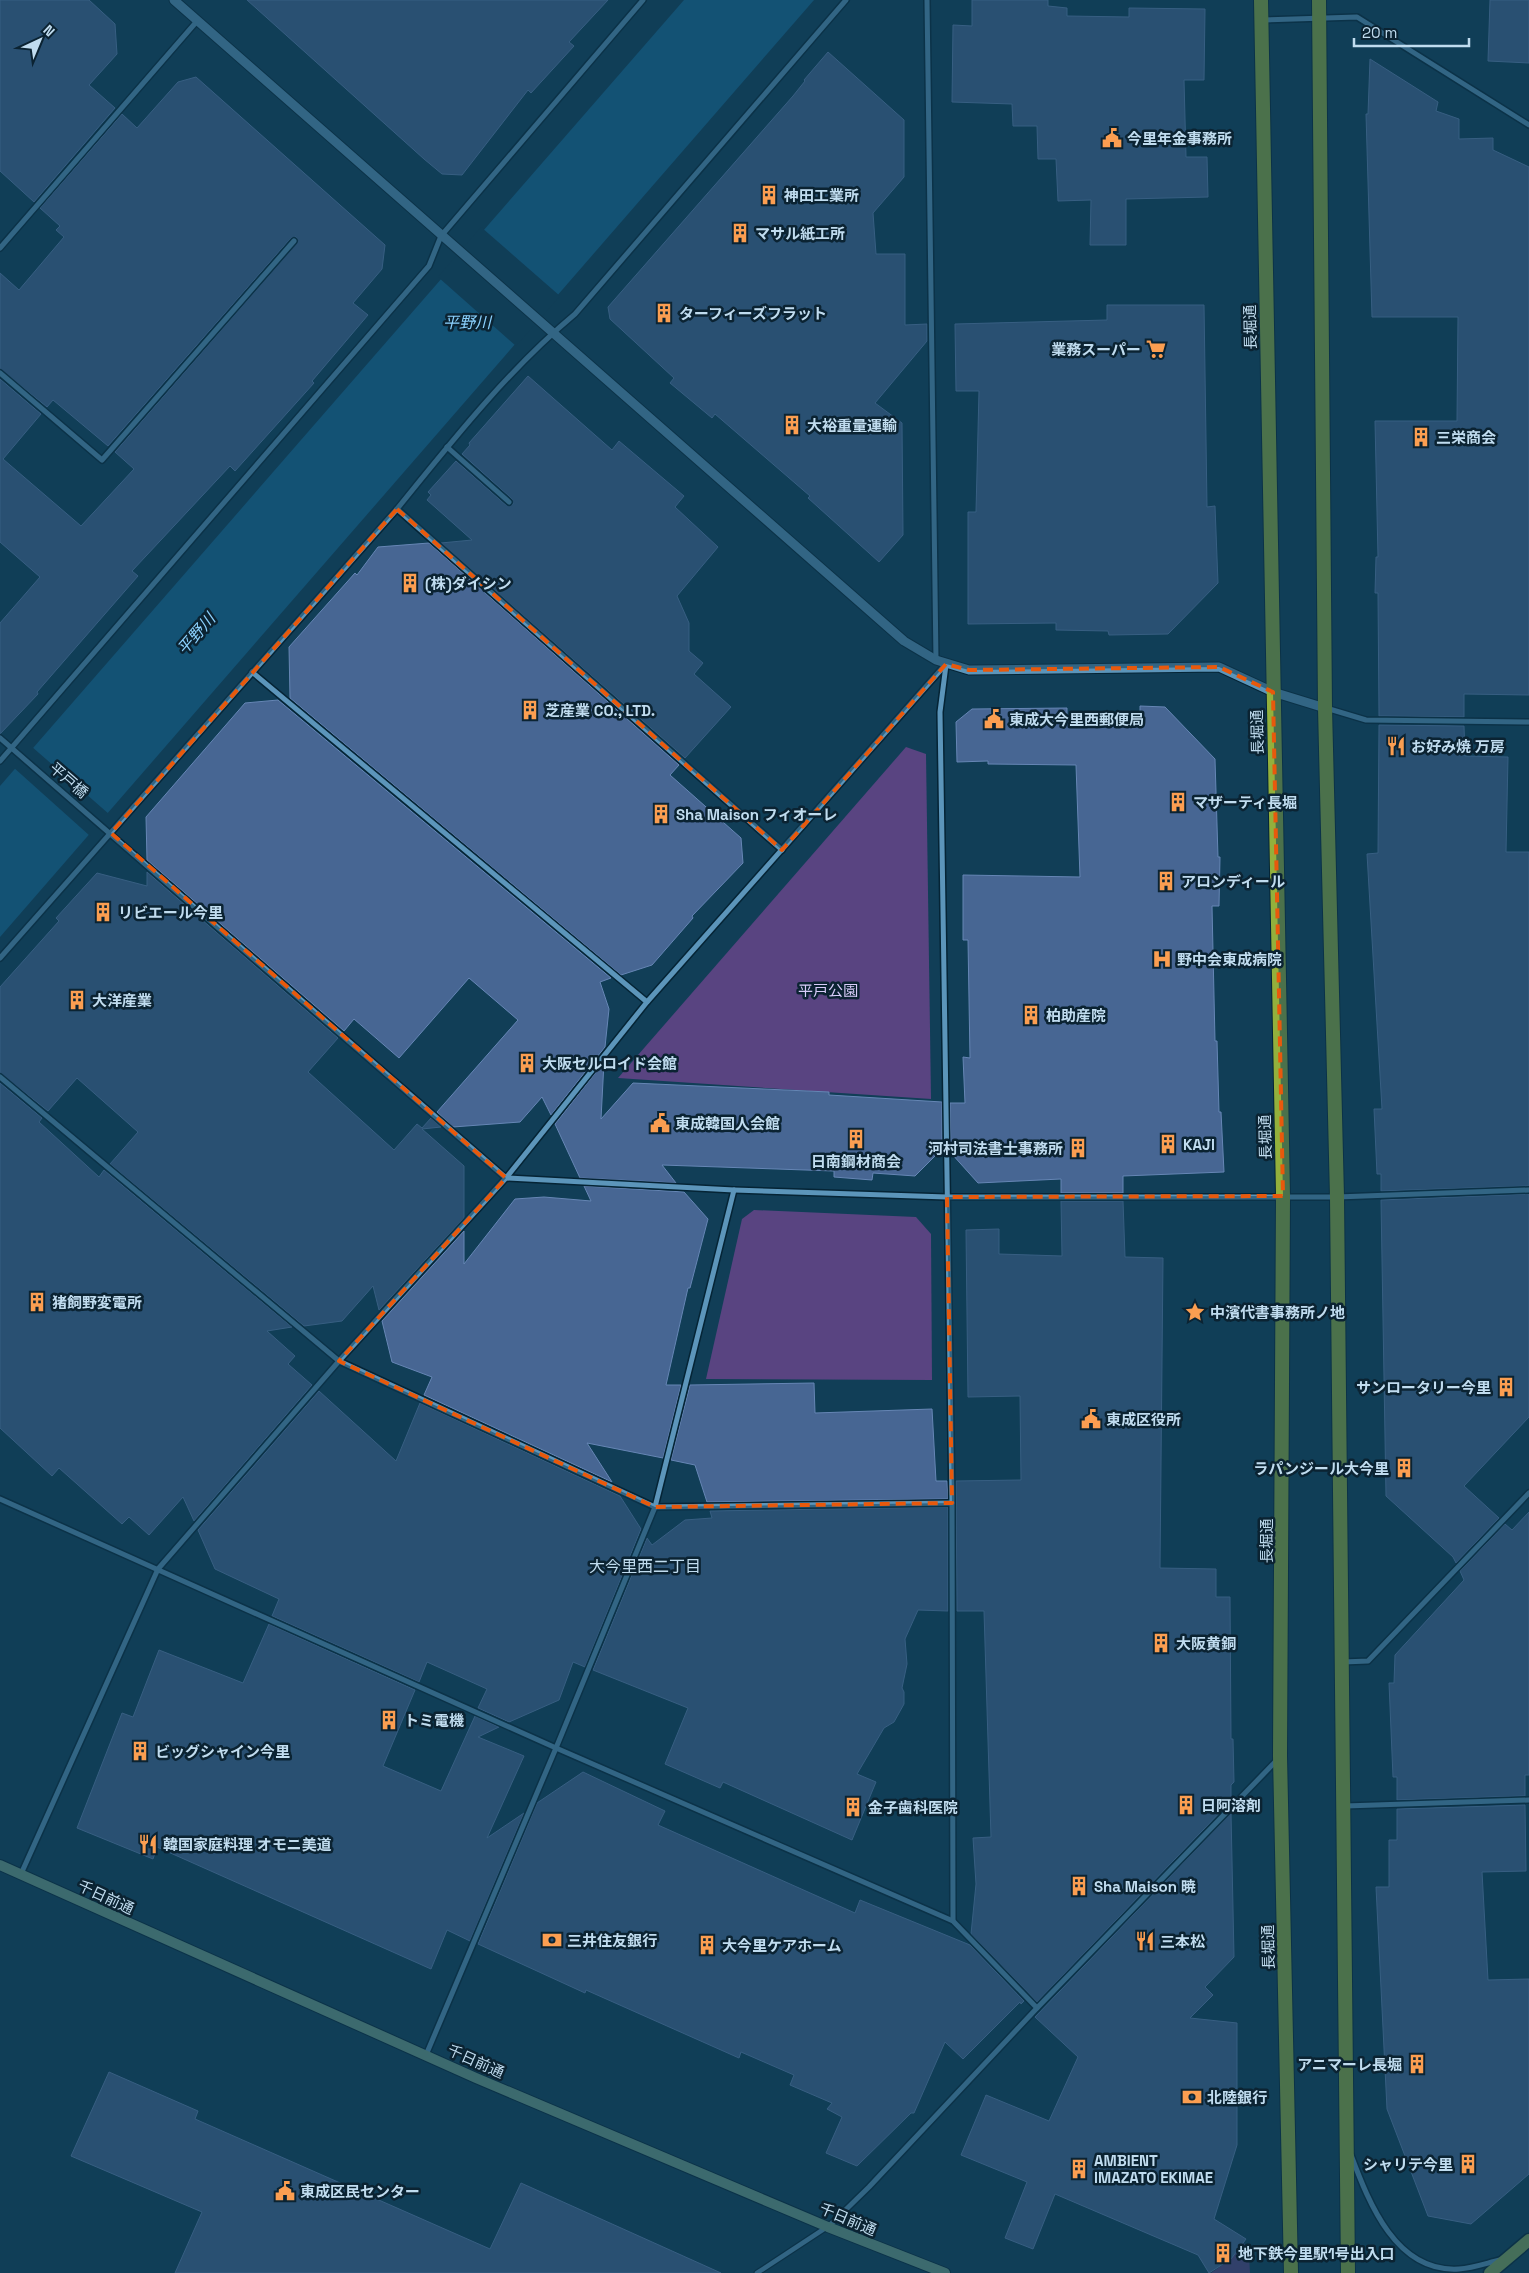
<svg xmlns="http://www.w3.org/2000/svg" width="1529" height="2273" viewBox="0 0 1529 2273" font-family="'Space Grotesk','Noto Sans JP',sans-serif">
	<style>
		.green { fill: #594481 }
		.water { fill: #176b98 }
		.pier { fill: #113e57 }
		.building { fill: #476693; stroke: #6686b5 }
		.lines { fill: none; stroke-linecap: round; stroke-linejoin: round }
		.pedestrian-casing { stroke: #052435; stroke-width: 7 }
		.minor-casing { stroke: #052435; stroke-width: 8 }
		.tertiary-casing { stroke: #052435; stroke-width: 11 }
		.secondary-casing { stroke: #052435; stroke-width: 12 }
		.primary-casing { stroke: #052435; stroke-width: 15 }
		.trunk-casing { stroke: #052435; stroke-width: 16 }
		.pedestrian { stroke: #5c95ba; stroke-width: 4.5 }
		.minor { stroke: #5c95ba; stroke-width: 5 }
		.tertiary { stroke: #5c95ba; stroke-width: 9 }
		.secondary { stroke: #719f8b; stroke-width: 10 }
		.primary { stroke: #85a95c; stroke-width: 12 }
		.trunk { stroke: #93b03c; stroke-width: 14 }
		.marked { fill: none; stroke: #e8590c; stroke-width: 4; stroke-dasharray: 10 6; stroke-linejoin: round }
		.labels { text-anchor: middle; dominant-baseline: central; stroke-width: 5; stroke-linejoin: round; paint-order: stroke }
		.poi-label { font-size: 15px; font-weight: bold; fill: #c0dcef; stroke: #0b2332; text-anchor: start }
		.street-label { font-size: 15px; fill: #c0dcef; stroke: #0b2332 }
		.park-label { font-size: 15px; fill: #d8ccf9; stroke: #0b2332 }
		.water-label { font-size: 16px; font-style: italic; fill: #8bd1fe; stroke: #0b2332 }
		.neighbourhood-label { font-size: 16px; fill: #c0dcef; stroke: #0b2332 }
	</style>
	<rect width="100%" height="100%" fill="#113e57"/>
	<g class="green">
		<polygon points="906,747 926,754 931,1099 618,1078"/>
		<polygon points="754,1210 916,1217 931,1234 932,1380 706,1379 742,1219"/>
		<polygon points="1244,2243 1249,2255 1250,2273 1211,2273 1231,2259"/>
	</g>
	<polygon class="water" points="684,0 814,0 0,937 0,786"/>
	<g class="pier">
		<polygon points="481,227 560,296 516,346 438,277"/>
		<polygon points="31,746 109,814 90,836 13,767"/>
	</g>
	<g class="building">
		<polygon points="0,0 89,0 115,24 117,54 89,85 115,108 34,202 0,171"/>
		<polygon points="247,0 608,0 569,42 574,46 531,93 528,90 462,175 442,174 424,159"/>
		<polygon points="972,0 1048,0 1048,6 1067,8 1067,16 1129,17 1129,8 1205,9 1204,80 1184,80 1186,157 1207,157 1208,197 1126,199 1126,245 1090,245 1091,200 1058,201 1056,159 1038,159 1037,126 1013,126 1012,104 952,102 953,25 972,26"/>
		<polygon points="1490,0 1529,0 1529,63 1488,61"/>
		<polygon points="828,52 904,120 904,177 873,213 876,254 905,254 905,325 927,324 927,341 875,403 902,423 903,535 879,562 808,498 810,496 715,414 712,418 670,383 674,378 610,319 608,307 793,96 805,81 804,80"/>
		<polygon points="1370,59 1438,102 1436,111 1459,119 1459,139 1493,138 1493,150 1529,167 1529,695 1464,694 1464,717 1379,716 1378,593 1375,593 1376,557 1378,557 1375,421 1457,421 1458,317 1372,317 1366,114 1368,114"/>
		<polygon points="196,77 385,245 382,269 353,303 368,315 312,381 314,383 235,471 230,466 132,571 138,576 37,692 38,694 0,734 0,623 40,577 0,542 0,379 41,414 3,459 81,526 134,469 115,452 298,242 296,237 291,238 108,446 53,400 47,407 0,369 0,273 19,290 64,237 56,230 60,226 40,208 122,114 137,128 178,82"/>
		<polygon points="1107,305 1204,305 1207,507 1215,506 1218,583 1168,634 1109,635 1108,631 1056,630 1056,623 968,624 968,512 976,512 979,391 956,391 955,324 1107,320"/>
		<polygon points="528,376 612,450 619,441 684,496 675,507 718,547 677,596 689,623 689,651 703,663 694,674 731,707 685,758 441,543 472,540 427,500 431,495 428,492 456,461 506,505 513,504 512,499 462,454 470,445 469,443"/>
		<polygon points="429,543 679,765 670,775 741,838 743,863 692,916 693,918 652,965 621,975 290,698 289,647 355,573 357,575 378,547"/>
		<polygon points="278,700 611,978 600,982 609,1009 605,1047 551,1115 542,1097 520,1122 453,1127 437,1112 518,1020 469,978 399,1058 354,1019 344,1031 147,860 146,817 245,703"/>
		<polygon points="1140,706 1165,707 1215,759 1218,857 1220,857 1219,906 1212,906 1215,1041 1217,1041 1219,1112 1221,1112 1224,1172 1123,1176 1123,1193 1061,1193 1061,1179 978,1183 951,1153 950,1103 965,1103 963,1057 970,1058 968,940 963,940 963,875 1080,877 1076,765 988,764 988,761 957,762 956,722 972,709 1067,708 1067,719 1140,717"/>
		<polygon points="1379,725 1464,726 1465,756 1508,757 1506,852 1529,852 1529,1186 1381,1191 1381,1174 1377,1174 1374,1109 1382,1109 1367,854 1378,853"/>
		<polygon points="147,872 338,1038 308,1072 394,1150 417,1124 422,1128 431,1118 441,1127 422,1129 464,1166 464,1218 379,1310 373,1286 342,1321 304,1326 110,1164 138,1132 77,1078 48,1111 0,1073 0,987 59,921 56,918 97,873 147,886"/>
		<polygon points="604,1062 601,1119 633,1083 829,1092 829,1095 942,1102 942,1149 915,1176 873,1173 872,1180 834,1177 834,1171 662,1165 676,1183 580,1178 555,1124"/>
		<polygon points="0,1083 42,1118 39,1122 99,1177 104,1170 292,1327 267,1331 295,1356 288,1364 312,1385 194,1521 183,1497 149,1535 129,1517 122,1524 59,1468 52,1476 0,1428"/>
		<polygon points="584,1186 684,1192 708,1219 690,1288 688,1288 666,1385 681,1385 663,1458 587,1443 612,1482 424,1395 432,1377 392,1362 382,1321 464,1231 464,1264 515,1199 544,1197 591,1201"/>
		<polygon points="1529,1194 1529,1417 1464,1486 1499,1518 1456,1563 1453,1557 1386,1496 1381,1200"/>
		<polygon points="1061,1201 1123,1201 1125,1257 1163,1258 1160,1568 1216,1569 1216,1597 1230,1597 1231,1739 1233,1739 1234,1782 1231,1785 1231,1801 1037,2002 971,1934 976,1884 973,1838 991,1837 984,1611 957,1611 956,1481 1021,1480 1020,1396 968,1397 966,1230 999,1229 999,1254 1062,1256"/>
		<polygon points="814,1383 815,1413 932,1409 936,1481 947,1481 948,1499 707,1502 695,1465 671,1460 690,1385"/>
		<polygon points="319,1391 396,1461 420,1403 620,1496 641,1529 585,1667 573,1662 559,1700 509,1722 478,1708 487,1689 427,1662 419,1682 272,1616 279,1599 215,1569 198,1530"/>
		<polygon points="948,1507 948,1611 918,1610 905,1639 907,1664 902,1688 904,1692 904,1704 894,1722 884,1728 857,1774 876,1782 852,1840 723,1782 720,1788 665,1764 688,1708 593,1670 647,1538 652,1545 685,1520 712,1518 710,1511"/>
		<polygon points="1529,1512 1529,1775 1525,1775 1525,1796 1397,1800 1397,1777 1393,1777 1389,1683 1394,1683 1395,1655 1464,1580 1460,1571 1505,1524 1512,1530"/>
		<polygon points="269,1624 415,1690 383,1766 441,1791 475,1716 499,1727 478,1737 524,1756 487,1838 524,1813 470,1941 447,1930 431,1969 157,1847 153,1859 77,1828 122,1713 133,1717 159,1650 243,1683"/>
		<polygon points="583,1772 665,1811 658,1825 855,1913 860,1900 970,1945 1024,2001 1021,2004 1020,2002 963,2059 945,2042 914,2113 911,2113 857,2166 826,2153 842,2117 827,2109 832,2103 790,2085 794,2075 741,2052 739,2058 586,1990 585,1993 478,1944 537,1803"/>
		<polygon points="1525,1805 1526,1871 1482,1872 1488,1980 1529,1979 1529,2174 1471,2224 1428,2216 1387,2109 1376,1887 1389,1887 1389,1840 1397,1840 1397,1809"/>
		<polygon points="1231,1813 1234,1957 1205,1987 1213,1995 1190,2018 1237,2023 1237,2145 1214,2219 1246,2239 1231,2259 1209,2273 1198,2255 1055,2194 1033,2249 1005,2238 1027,2182 961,2155 986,2095 1049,2121 1078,2057 1035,2017"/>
		<polygon points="109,2072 198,2111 195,2119 490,2249 521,2183 721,2273 175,2273 202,2212 71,2156"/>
	</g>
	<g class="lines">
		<defs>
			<polyline id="pedestrian" points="757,2273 827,2227"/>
			<g id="minor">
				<polyline points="927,0 936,660"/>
				<polyline points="1262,20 1357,17 1529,125"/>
				<polyline points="0,248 198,20"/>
				<polyline points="0,373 102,460 294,241"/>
				<polyline points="447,447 509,502"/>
				<polyline points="397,509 782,850"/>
				<polyline points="946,665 940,712 952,1503 953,1921"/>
				<polyline points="252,672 647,1002"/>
				<polyline points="1326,708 1366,720 1529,722"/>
				<polyline points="0,738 506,1178 734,1190 947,1197 1337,1197 1529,1190"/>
				<polyline points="0,761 429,266 441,236 643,0"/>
				<path d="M0,958l397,-449c55,-68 111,-139 178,-195l271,-314"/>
				<polyline points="0,1077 339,1361 655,1507 952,1503"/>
				<polyline points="0,1499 556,1748 953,1921 1037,2008"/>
				<polyline points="1343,1662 1368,1661 1529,1493"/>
				<polyline points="1345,1806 1529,1800"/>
				<polyline points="21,1874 158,1569 339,1361 506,1178 647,1002 946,664"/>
				<polyline points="426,2055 556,1748 655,1507 734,1190"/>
				<path d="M1351,2155c18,48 45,118 108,114 14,-1 28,-6 41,-9"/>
				<polyline points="828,2227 869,2187 1037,2008 1278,1759"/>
			</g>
			<polyline id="tertiary" points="174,0 904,641 936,660 969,670 1219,667 1273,692 1325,708"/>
			<polyline id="secondary" points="0,1865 476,2078 828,2227 945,2273"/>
			<polyline id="primary" points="1490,2273 1529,2240"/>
			<g id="trunk">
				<polyline points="1261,0 1283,1196 1280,1756 1291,2273"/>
				<polyline points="1319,0 1325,708 1337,1197 1348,2273"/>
			</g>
		</defs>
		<use href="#pedestrian" class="pedestrian-casing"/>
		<use href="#minor" class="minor-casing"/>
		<use href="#tertiary" class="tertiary-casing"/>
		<use href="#secondary" class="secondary-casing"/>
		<use href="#primary" class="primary-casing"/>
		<use href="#trunk" class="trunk-casing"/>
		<use href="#pedestrian" class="pedestrian"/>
		<use href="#minor" class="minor"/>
		<use href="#tertiary" class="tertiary"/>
		<use href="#secondary" class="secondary"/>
		<use href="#primary" class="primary"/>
		<use href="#trunk" class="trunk"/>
	</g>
	<path d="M0 0H1529V2273H0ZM397,509l385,341 164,-186 23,6 250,-3 54,25 10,504 -336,1 5,306 -297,4 -316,-146 167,-183 -395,-345z" fill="#113e57" fill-opacity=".55" fill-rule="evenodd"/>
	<path class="marked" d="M397,509l385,341 164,-186 23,6 250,-3 54,25 10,504 -336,1 5,306 -297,4 -316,-146 167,-183 -395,-345z"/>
	<defs>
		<symbol id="civic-bare" viewBox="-9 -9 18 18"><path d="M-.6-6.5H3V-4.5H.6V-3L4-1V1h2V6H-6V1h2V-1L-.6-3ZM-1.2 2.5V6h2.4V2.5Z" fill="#fb9e51" stroke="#0b2332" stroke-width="2.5" paint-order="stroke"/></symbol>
		<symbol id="building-bare" viewBox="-9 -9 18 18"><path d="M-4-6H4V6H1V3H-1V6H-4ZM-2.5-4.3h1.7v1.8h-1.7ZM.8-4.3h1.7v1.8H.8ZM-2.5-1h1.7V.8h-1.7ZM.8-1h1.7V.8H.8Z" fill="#fb9e51" stroke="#0b2332" stroke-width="2.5" paint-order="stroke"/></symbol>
		<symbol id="supermarket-bare" viewBox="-9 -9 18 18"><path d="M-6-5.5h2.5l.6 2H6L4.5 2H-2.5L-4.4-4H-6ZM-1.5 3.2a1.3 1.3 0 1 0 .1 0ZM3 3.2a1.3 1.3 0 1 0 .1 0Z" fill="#fb9e51" stroke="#0b2332" stroke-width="2.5" paint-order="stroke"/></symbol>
		<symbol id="restaurant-bare" viewBox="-9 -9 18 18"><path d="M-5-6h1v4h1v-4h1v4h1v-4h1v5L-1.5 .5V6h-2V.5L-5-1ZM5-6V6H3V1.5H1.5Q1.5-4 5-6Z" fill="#fb9e51" stroke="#0b2332" stroke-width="2.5" paint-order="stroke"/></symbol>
		<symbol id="hospital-bare" viewBox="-9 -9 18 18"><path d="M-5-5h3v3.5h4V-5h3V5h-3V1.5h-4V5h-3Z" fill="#fb9e51" stroke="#0b2332" stroke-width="2.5" paint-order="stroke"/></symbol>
		<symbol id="sight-bare" viewBox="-9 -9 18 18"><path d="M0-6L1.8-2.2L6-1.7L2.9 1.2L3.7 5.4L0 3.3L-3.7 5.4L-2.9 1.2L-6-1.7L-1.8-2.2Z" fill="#fb9e51" stroke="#0b2332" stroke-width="2.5" paint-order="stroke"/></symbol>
		<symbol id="bank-bare" viewBox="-9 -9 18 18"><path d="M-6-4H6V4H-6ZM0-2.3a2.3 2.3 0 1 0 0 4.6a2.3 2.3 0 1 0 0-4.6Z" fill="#fb9e51" stroke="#0b2332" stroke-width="2.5" paint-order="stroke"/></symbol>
	</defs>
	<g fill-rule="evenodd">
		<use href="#civic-bare" x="1098" y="124" width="28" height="28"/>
		<use href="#building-bare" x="755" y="181" width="28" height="28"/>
		<use href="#building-bare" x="726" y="219" width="28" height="28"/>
		<use href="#building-bare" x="650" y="299" width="28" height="28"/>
		<use href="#supermarket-bare" x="1142" y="335" width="28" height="28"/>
		<use href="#building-bare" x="778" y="411" width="28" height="28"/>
		<use href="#building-bare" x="1407" y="423" width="28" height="28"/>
		<use href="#building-bare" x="396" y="569" width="28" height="28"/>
		<use href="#building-bare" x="516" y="696" width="28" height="28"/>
		<use href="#civic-bare" x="980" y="705" width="28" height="28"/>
		<use href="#restaurant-bare" x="1382" y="732" width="28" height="28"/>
		<use href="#building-bare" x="1164" y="788" width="28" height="28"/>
		<use href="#building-bare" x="647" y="800" width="28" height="28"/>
		<use href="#building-bare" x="1152" y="867" width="28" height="28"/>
		<use href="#building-bare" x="89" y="898" width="28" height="28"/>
		<use href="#hospital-bare" x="1148" y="945" width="28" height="28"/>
		<use href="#building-bare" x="63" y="986" width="28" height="28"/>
		<use href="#building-bare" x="1017" y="1001" width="28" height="28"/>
		<use href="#building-bare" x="513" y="1049" width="28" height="28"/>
		<use href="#civic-bare" x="646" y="1109" width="28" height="28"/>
		<use href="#building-bare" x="842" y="1125" width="28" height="28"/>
		<use href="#building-bare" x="1154" y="1130" width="28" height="28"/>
		<use href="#building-bare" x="1064" y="1134" width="28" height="28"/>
		<use href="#building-bare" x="23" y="1288" width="28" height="28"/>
		<use href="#sight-bare" x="1181" y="1298" width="28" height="28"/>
		<use href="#building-bare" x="1492" y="1373" width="28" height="28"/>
		<use href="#civic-bare" x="1077" y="1405" width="28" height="28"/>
		<use href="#building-bare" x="1390" y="1454" width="28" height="28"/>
		<use href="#building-bare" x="1147" y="1629" width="28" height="28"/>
		<use href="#building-bare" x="375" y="1706" width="28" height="28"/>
		<use href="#building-bare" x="126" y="1737" width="28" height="28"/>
		<use href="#building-bare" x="1172" y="1791" width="28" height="28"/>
		<use href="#building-bare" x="839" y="1793" width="28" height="28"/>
		<use href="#restaurant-bare" x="134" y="1830" width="28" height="28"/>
		<use href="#building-bare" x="1065" y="1872" width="28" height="28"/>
		<use href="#bank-bare" x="538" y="1926" width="28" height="28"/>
		<use href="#restaurant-bare" x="1131" y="1927" width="28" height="28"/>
		<use href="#building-bare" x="693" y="1931" width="28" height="28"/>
		<use href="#building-bare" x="1403" y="2050" width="28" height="28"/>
		<use href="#bank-bare" x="1178" y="2083" width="28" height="28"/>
		<use href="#building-bare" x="1454" y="2150" width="28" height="28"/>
		<use href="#building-bare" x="1065" y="2155" width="28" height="28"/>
		<use href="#civic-bare" x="271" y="2177" width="28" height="28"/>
		<use href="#building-bare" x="1209" y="2239" width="28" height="28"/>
	</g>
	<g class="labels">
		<g class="poi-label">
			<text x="1127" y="138">今里年金事務所</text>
			<text x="784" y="195">神田工業所</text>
			<text x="755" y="233">マサル紙工所</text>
			<text x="679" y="313">ターフィーズフラット</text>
			<text x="1141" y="349" text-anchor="end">業務スーパー</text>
			<text x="807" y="425">大裕重量運輸</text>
			<text x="1436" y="437">三栄商会</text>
			<text x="425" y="583">(株)ダイシン</text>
			<text x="545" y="710">芝産業 CO., LTD.</text>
			<text x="1009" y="719">東成大今里西郵便局</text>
			<text x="1411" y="746">お好み焼 万房</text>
			<text x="1193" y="802">マザーティ長堀</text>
			<text x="676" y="814">Sha Maison フィオーレ</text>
			<text x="1181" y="881">アロンディール</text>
			<text x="118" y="912">リビエール今里</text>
			<text x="1177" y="959">野中会東成病院</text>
			<text x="92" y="1000">大洋産業</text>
			<text x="1046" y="1015">柏助産院</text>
			<text x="542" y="1063">大阪セルロイド会館</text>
			<text x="675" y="1123">東成韓国人会館</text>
			<text x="1183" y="1144">KAJI</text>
			<text x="1063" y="1148" text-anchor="end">河村司法書士事務所</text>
			<text x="856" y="1161" text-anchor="middle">日南鋼材商会</text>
			<text x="52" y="1302">猪飼野変電所</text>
			<text x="1210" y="1312">中濱代書事務所ノ地</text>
			<text x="1491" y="1387" text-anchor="end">サンロータリー今里</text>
			<text x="1106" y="1419">東成区役所</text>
			<text x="1389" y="1468" text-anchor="end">ラパンジール大今里</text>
			<text x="1176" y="1643">大阪黄銅</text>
			<text x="404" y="1720">トミ電機</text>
			<text x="155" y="1751">ビッグシャイン今里</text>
			<text x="1201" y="1805">日阿溶剤</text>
			<text x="868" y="1807">金子歯科医院</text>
			<text x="163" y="1844">韓国家庭料理 オモニ美道</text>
			<text x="1094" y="1886">Sha Maison 暁</text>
			<text x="567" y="1940">三井住友銀行</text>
			<text x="1160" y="1941">三本松</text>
			<text x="722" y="1945">大今里ケアホーム</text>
			<text x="1402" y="2064" text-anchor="end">アニマーレ長堀</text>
			<text x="1207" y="2097">北陸銀行</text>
			<text x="1094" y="2160">AMBIENT<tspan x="1094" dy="17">IMAZATO EKIMAE</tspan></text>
			<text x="1453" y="2164" text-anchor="end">シャリテ今里</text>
			<text x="300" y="2191">東成区民センター</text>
			<text x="1238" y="2253">地下鉄今里駅1号出入口</text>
		</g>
		<g class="street-label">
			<text transform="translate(1250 327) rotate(-91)">長堀通</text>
			<text transform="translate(1257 732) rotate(-91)">長堀通</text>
			<text transform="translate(69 780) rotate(41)">平戸橋</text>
			<text transform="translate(1265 1137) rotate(-91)">長堀通</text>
			<text transform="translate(1266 1541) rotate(-90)">長堀通</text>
			<text transform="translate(106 1897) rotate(25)">千日前通</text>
			<text transform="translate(1268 1947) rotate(-91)">長堀通</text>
			<text transform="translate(476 2061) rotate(24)">千日前通</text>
			<text transform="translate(848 2219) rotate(23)">千日前通</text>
		</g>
		<g class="park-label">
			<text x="828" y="990">平戸公園</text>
		</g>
		<g class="water-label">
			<text x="467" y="322">平野川</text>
			<text transform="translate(196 634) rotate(-49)">平野川</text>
		</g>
		<g class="neighbourhood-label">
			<text x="645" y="1566">大今里西二丁目</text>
		</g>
	</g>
	<g transform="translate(40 40) rotate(44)" stroke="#0b2332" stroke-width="4" paint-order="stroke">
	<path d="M0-4L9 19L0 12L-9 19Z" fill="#c0dcef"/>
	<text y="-8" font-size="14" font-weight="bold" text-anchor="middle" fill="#c0dcef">N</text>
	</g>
	<path d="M1354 38v8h115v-8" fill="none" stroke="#c0dcef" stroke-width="2.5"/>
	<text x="1362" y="38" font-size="15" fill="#c0dcef" stroke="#0b2332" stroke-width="4" paint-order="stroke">20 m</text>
</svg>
